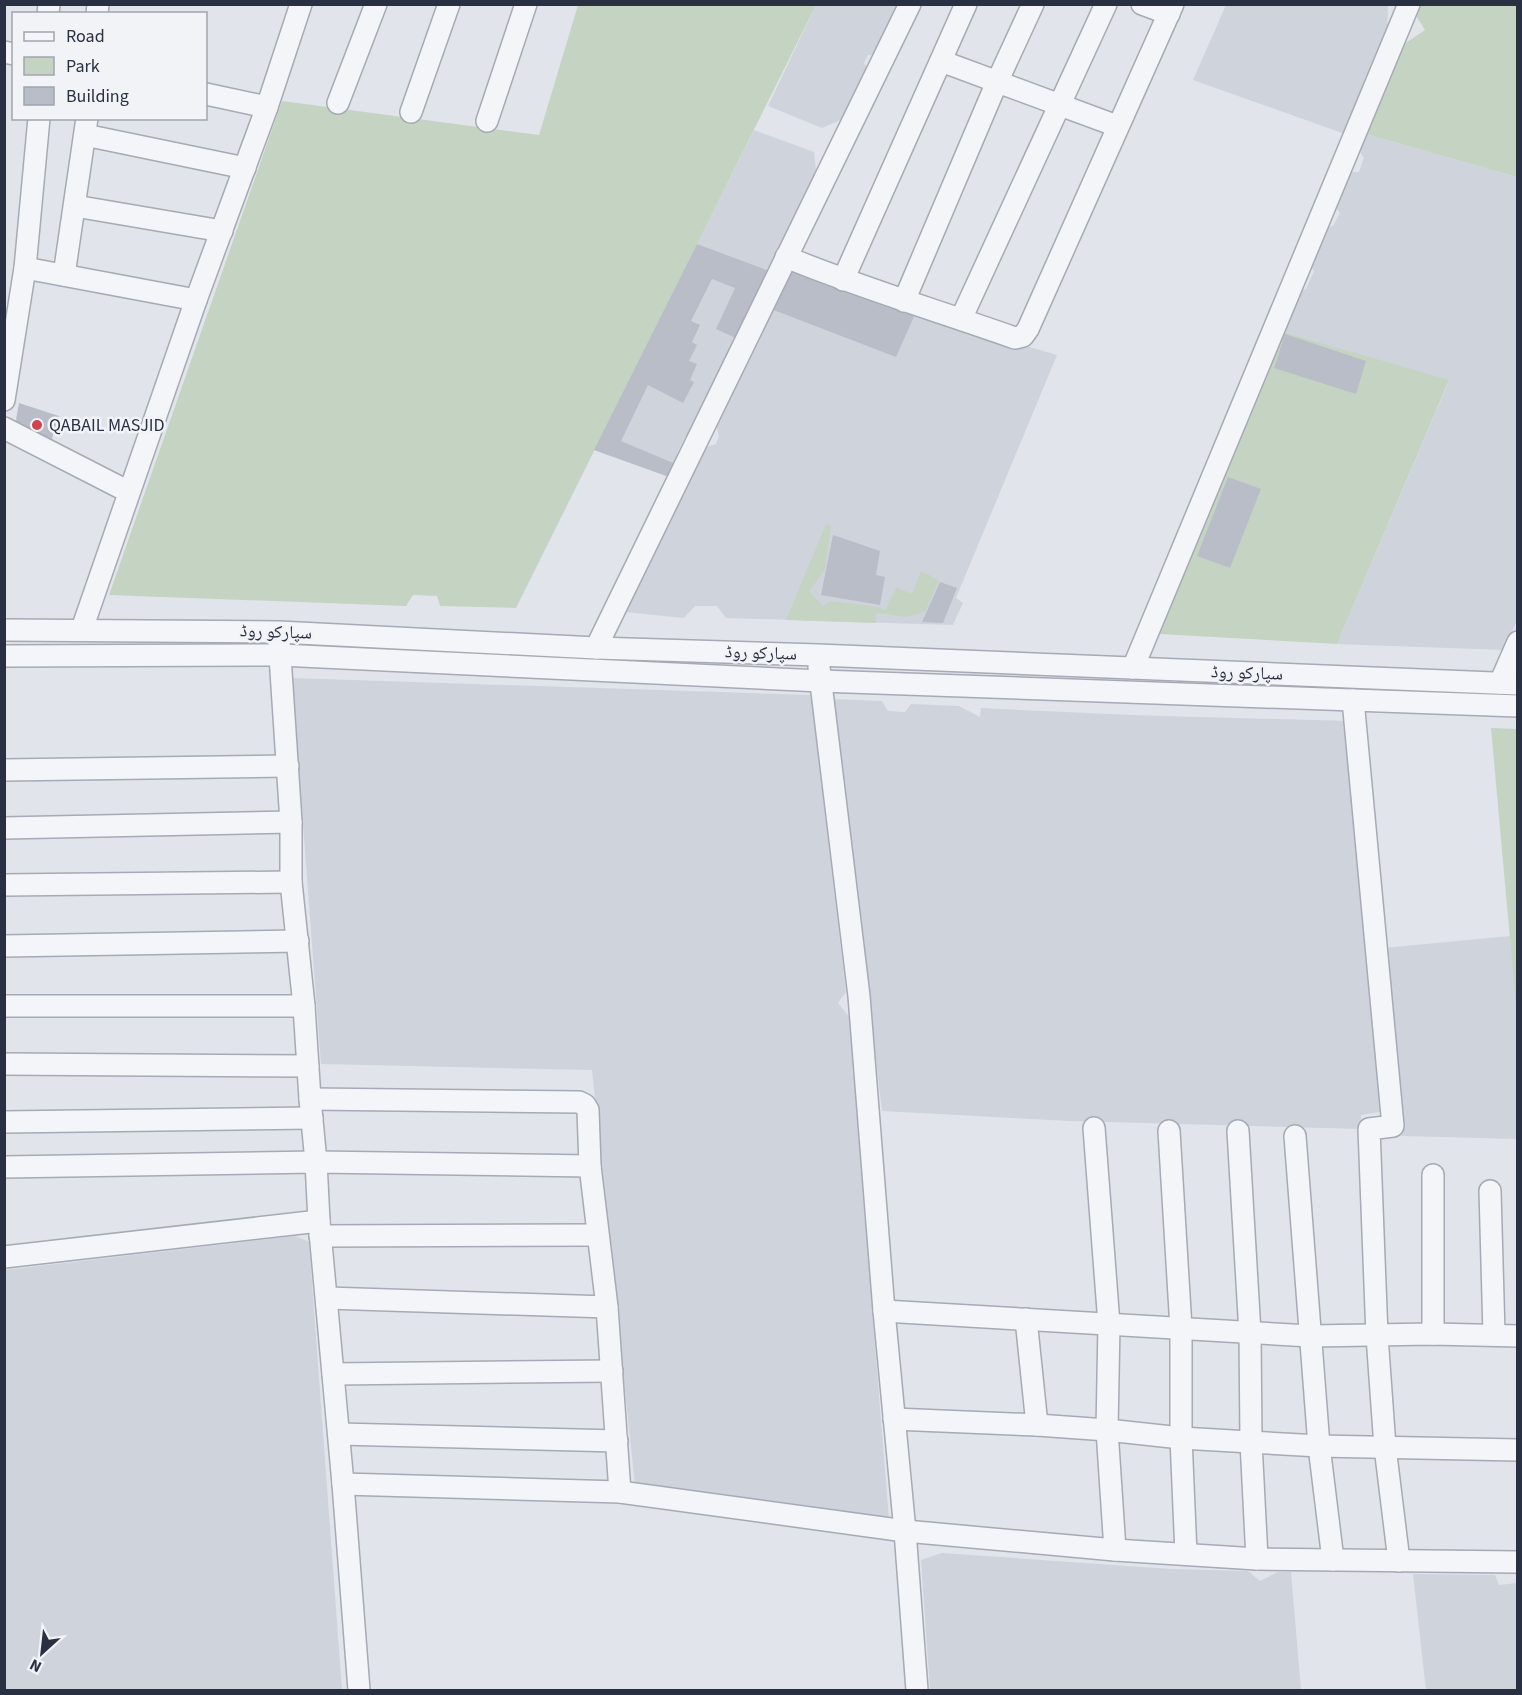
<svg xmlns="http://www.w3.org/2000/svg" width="1522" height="1695" viewBox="0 0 1522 1695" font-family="'Source Sans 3','Noto Naskh Arabic',sans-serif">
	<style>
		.built { fill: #cfd3dc }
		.green { fill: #c5d4c2 }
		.building { fill: #b8bdc7 }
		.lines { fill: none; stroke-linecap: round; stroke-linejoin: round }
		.minor-casing { stroke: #a6aab4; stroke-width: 24 }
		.minor { stroke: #f4f5f8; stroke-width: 21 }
		.poi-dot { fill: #d04450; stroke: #f1f3f7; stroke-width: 2 }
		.labels { text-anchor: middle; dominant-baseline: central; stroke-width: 5; stroke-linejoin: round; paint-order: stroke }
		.poi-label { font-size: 18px; fill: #293042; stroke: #f1f3f7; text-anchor: start }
		.street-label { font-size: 18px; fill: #293042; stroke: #f1f3f7 }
	</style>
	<rect width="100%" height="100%" fill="#e1e4ea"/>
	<g class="built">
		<polygon points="816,5 902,5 899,12 894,12 877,55 868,55 864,63 869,71 845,118 822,128 768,106"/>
		<polygon points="1226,5 1388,5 1387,35 1345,134 1193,80"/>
		<polygon points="754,130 814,152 817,180 693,433 685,437 677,453 680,461 672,478 594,450"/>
		<polygon points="1366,134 1517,177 1518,618 1504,650 1337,644 1449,381 1280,331 1296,293 1306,289 1314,271 1309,263 1324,228 1333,226 1340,213 1334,204 1348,172 1359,172 1364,158 1359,150"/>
		<polygon points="792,266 972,330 1057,355 956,598 963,603 953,625 726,618 717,606 695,606 684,618 625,612 706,447 716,444 719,436 716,425"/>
		<polygon points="292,678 811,695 846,992 838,1003 850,1018 860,1113 872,1308 889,1520 635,1486 592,1070 321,1064"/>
		<polygon points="833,699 882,701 888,711 905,712 911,704 959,706 980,717 981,708 1131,715 1349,721 1386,1111 1361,1115 1361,1129 1069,1121 882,1111"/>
		<polygon points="1510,936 1518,1017 1517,1139 1402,1136 1384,948"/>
		<polygon points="295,1236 309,1242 342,1690 5,1690 5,1270"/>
		<polygon points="942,1553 1170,1569 1248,1571 1260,1581 1278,1572 1291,1572 1301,1690 930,1690 921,1560"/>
		<polygon points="1413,1574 1495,1575 1499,1585 1517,1583 1517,1690 1426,1690"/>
	</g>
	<g class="green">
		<polygon points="578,5 816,5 516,608 440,606 437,596 413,595 406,606 109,595 282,101 539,135"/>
		<polygon points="1419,5 1517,5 1517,177 1366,134 1404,44 1425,30 1415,14"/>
		<polygon points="1280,331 1449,380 1337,644 1160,634"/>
		<polygon points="826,524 831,526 825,570 809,591 823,606 830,601 879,607 885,611 896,587 912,594 921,571 939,580 925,612 905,617 876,613 876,623 786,620"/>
		<polygon points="1491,728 1517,729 1517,1017"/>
	</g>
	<g class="building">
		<polygon points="697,244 772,272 738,339 716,329 735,288 712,279 691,321 700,325 692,342 697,345 689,361 697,364 690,380 694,382 683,403 648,385 621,441 678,465 672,478 594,450"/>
		<polygon points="792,266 916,312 896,357 771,309"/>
		<polygon points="1285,334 1366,361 1356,394 1274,368"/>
		<polygon points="19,403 59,416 50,445 20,430 16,420"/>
		<polygon points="1228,477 1261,489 1230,568 1197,556"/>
		<polygon points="833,535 880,551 876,575 885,577 880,605 821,595"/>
		<polygon points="940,582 957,588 943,623 922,622"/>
	</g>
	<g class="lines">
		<defs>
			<g id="minor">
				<polyline points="1142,4 1169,14"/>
				<polyline points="48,14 49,4"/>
				<polyline points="97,14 98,4"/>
				<polyline points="4,52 14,54"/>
				<polyline points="941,61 1117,126"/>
				<polyline points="206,94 267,107"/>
				<polyline points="338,103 376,4"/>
				<polyline points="411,112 449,4"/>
				<polyline points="487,121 526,4"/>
				<polyline points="85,135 245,168"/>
				<polyline points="75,206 222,231"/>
				<path d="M786,257c75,31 153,54 229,81l8,-2 5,-7 145,-325"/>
				<polyline points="25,268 196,300"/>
				<polyline points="64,275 87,118"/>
				<polyline points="843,280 966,4"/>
				<polyline points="904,301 997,82 1033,4"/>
				<polyline points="961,319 1106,4"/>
				<polyline points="4,400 25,268 39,118"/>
				<polyline points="4,428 129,492"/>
				<polyline points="82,629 196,300 267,107 301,4"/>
				<polyline points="4,630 279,632 596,648 818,655 1518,684"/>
				<polyline points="279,641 291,822 291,882 304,1006 310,1099 316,1162 319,1221 343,1484 359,1690"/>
				<polyline points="596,648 910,4"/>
				<polyline points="4,656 280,655 821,681 1518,706"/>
				<polyline points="819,667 859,996 884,1311 905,1531 917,1690"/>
				<polyline points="1133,668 1409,4"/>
				<polyline points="1500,683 1518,642"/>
				<polyline points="1353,700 1393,1126 1369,1129 1377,1336 1385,1447 1399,1561"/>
				<polyline points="4,770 288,766"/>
				<polyline points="4,828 291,822"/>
				<polyline points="4,885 291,882"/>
				<polyline points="4,946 298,941"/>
				<polyline points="4,1006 304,1006"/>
				<polyline points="4,1064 308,1066"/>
				<polyline points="310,1099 579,1102 585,1105 588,1110 590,1166 607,1307 620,1492"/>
				<polyline points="4,1122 312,1118"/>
				<polyline points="1094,1128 1109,1324 1107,1430 1115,1550"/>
				<polyline points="1169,1131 1181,1328 1181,1438 1186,1554"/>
				<polyline points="1238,1131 1250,1333 1251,1442 1257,1559"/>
				<polyline points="1295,1136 1319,1446 1333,1560"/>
				<polyline points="4,1167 316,1162 590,1166"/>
				<polyline points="1433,1175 1433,1334"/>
				<polyline points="1490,1191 1494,1334"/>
				<polyline points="320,1236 598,1235"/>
				<polyline points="4,1257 319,1221"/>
				<polyline points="327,1298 607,1307"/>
				<polyline points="884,1311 1310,1336 1433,1334 1518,1336"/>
				<polyline points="1026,1319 1037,1425"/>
				<polyline points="333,1374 612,1371"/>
				<polyline points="894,1419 1037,1425 1107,1430 1181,1438 1319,1446 1518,1450"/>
				<polyline points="339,1434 617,1441"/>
				<polyline points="343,1484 620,1492 905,1531 1115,1550 1257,1559 1518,1562"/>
			</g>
		</defs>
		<use href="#minor" class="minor-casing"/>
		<use href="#minor" class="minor"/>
	</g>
	<circle class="poi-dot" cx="37" cy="425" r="6"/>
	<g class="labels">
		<g class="poi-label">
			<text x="49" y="425">QABAIL MASJID</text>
		</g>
		<g class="street-label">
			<text transform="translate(276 632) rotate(2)">سپارکو روڈ</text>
			<text transform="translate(761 653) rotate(2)">سپارکو روڈ</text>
			<text transform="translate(1247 673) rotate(2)">سپارکو روڈ</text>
		</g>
	</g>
	<rect width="1522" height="1695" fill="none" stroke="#293042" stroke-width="12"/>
	<rect x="12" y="12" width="195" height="108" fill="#f1f3f7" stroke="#a1a5af" stroke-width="1.5"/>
	<rect x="24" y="32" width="30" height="9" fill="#f4f5f8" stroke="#a1a5af" stroke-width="1.5"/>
	<text x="66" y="42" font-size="18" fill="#293042">Road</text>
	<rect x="24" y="57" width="30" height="18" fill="#c5d4c2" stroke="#a1a5af" stroke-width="1.5"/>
	<text x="66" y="72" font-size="18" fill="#293042">Park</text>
	<rect x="24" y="87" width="30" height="18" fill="#b8bdc7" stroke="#a1a5af" stroke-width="1.5"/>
	<text x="66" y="102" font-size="18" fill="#293042">Building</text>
	<g transform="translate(42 1653) rotate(207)" stroke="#f1f3f7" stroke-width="4.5" paint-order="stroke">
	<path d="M0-4.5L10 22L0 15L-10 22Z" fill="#293042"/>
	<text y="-9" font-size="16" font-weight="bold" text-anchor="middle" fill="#293042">N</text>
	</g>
</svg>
